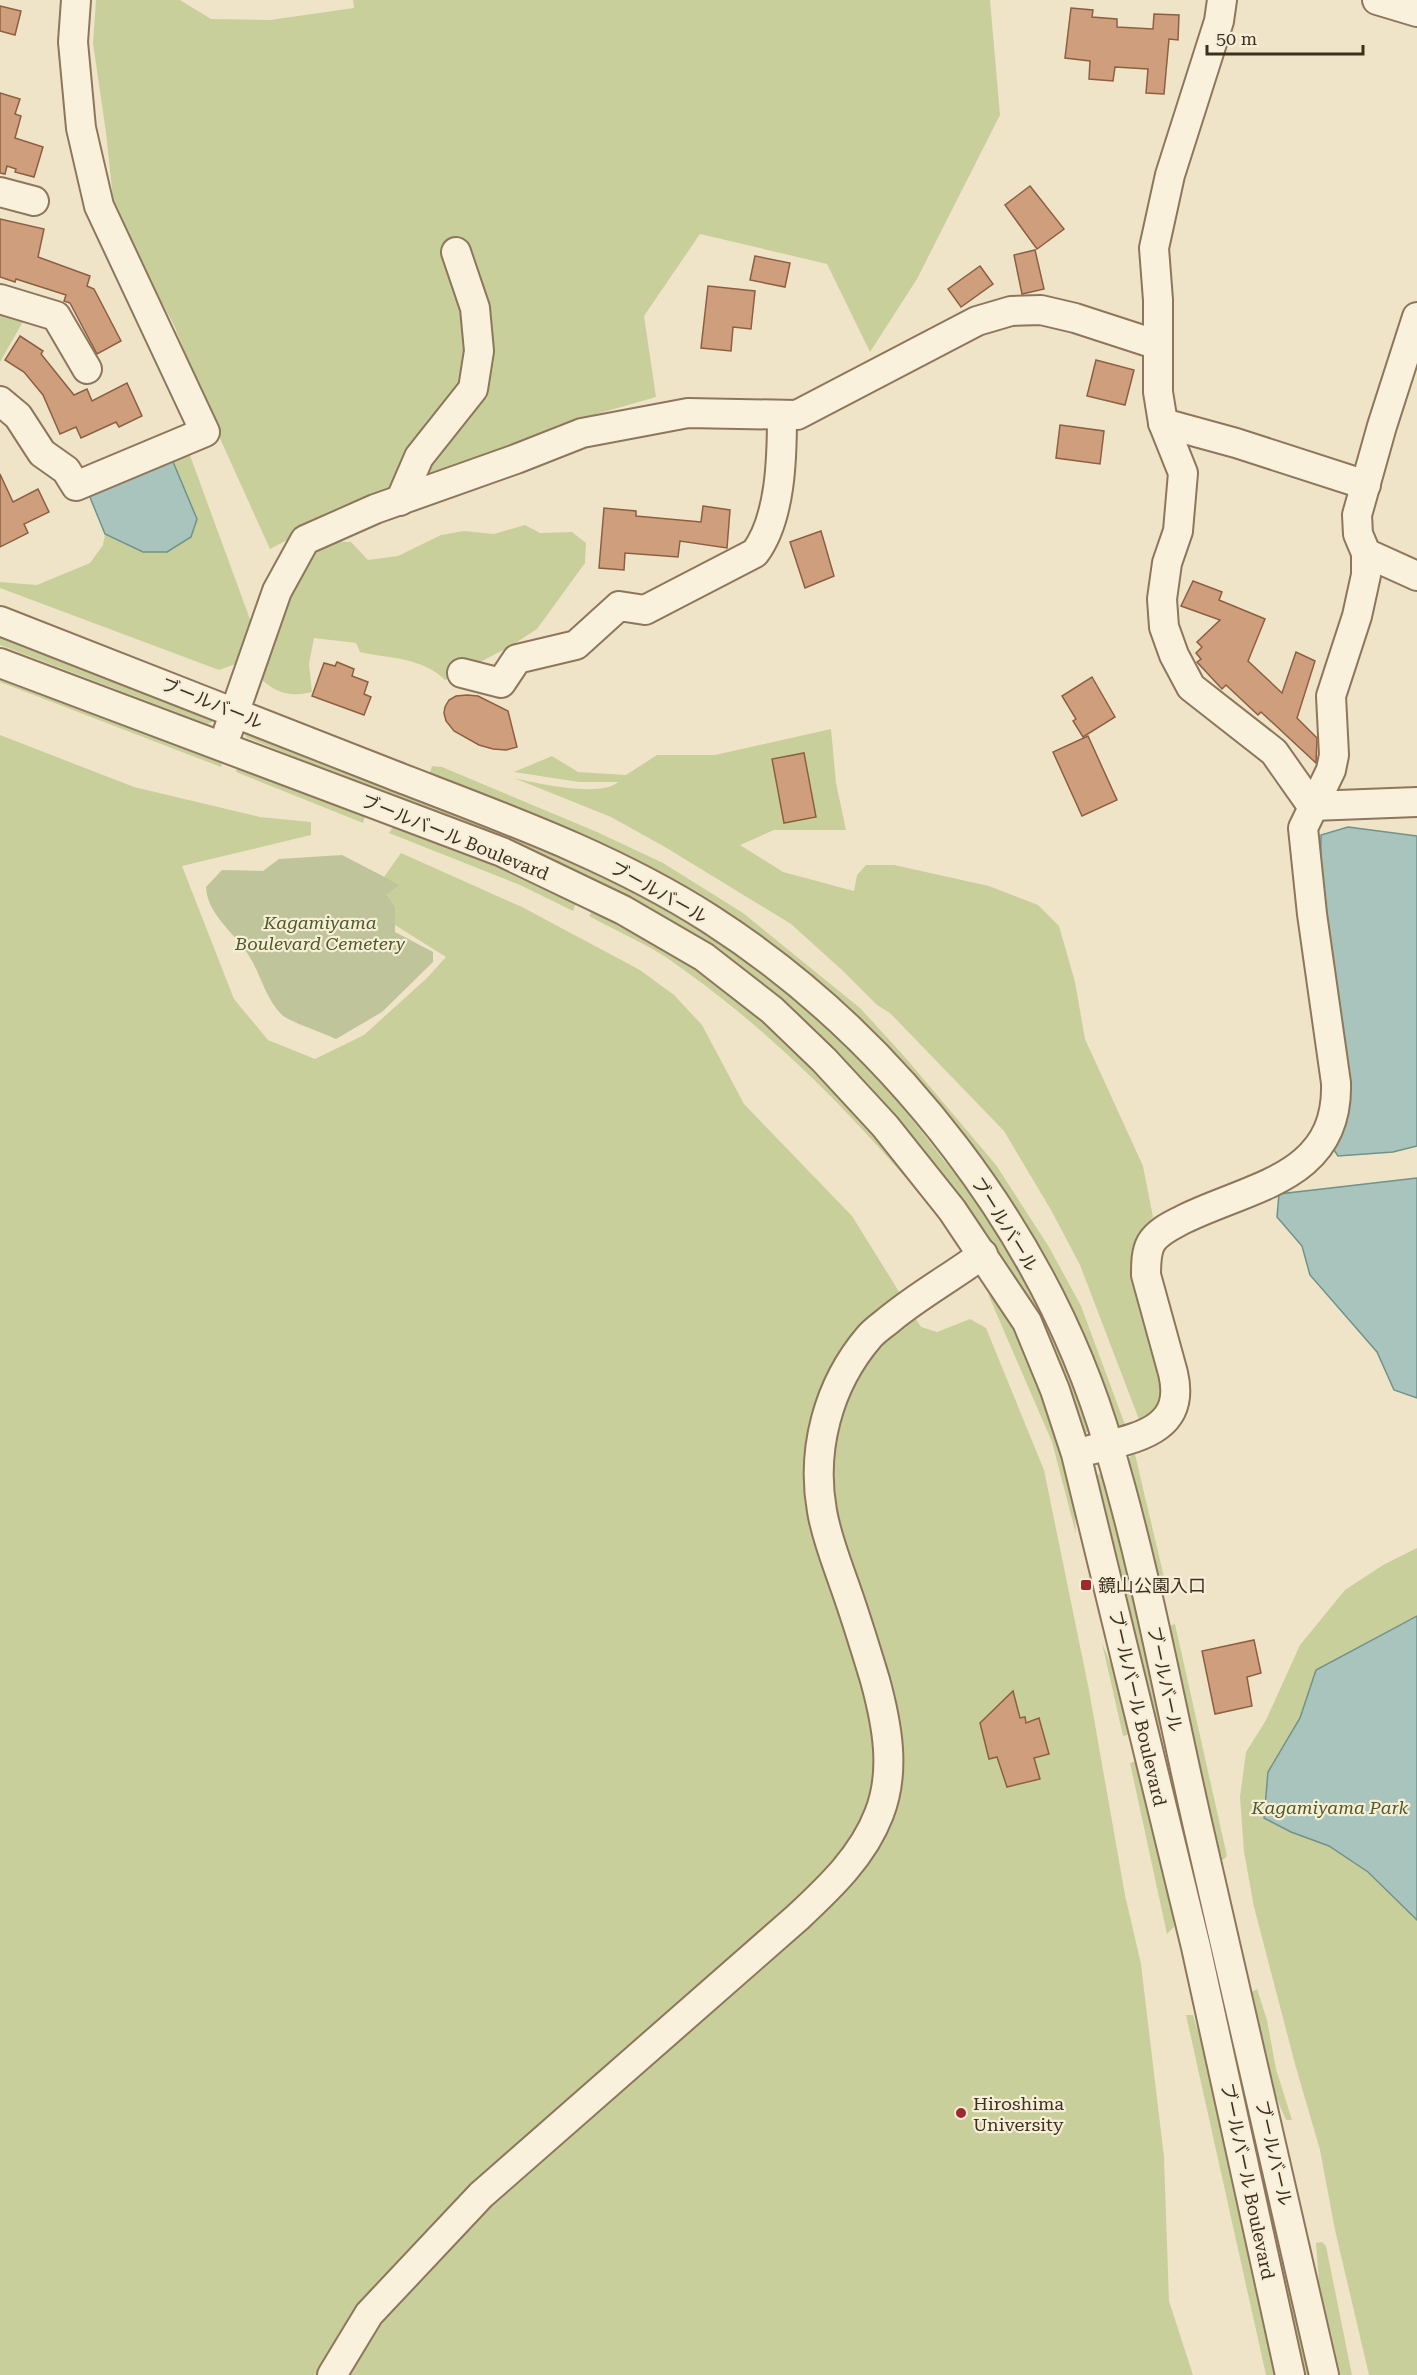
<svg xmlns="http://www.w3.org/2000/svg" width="1417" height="2375" viewBox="0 0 1417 2375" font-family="'Roboto Serif','Noto Sans JP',serif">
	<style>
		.green { fill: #c9cf9b; fill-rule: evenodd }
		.cemetery { fill: #bfc49a }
		.water { fill: #a9c4bc; stroke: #6f938a; stroke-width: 1.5 }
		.building { fill: #cf9f7d; stroke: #8d5f41; stroke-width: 1.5 }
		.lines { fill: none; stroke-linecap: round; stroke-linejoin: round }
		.minor-casing { stroke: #8d765c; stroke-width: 32 }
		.minor { stroke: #faf1dc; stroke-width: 28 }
		.poi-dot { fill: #9e2a2b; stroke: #f7eed8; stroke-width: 2 }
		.labels { text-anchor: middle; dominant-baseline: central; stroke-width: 4.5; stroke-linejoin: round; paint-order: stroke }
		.street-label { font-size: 18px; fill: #3d2e20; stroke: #f7eed8 }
		.park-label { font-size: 18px; font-style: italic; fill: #4d5a26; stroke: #f7eed8 }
		.poi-label { font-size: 18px; fill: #3d2e20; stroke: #f7eed8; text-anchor: start }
	</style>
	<rect width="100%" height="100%" fill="#f0e4c8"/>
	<g class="green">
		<polygon points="96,0 180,0 211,19 270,20 354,8 353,0 990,0 1000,115 917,279 870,352 827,264 700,234 644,316 656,397 558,425 490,455 314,526 270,549 213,423 174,325 115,218 106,133 93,43"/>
		<polygon points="0,308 25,318 0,362"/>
		<polygon points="188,450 251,622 238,663 219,670 0,588 0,582 37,585 90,563 103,545 105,534 143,552 197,519 171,457"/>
		<path d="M525,525l15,8 32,-1 14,11 -1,20 -48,66 -26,17 -66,34c-23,-23 -55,-21 -85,-28l-4,-9 -42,-5 -5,26 3,28c-21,5 -35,2 -51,-13l16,-69 47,-69 27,1 17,18 30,-4 43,-21 23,-4 30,3z"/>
		<polygon points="0,631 213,717 212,722 208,724 0,645"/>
		<polygon points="0,670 224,758 221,767 0,682"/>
		<path d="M831,729l5,54 10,47h-72l-34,15 43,27 71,19 3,-16 9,-10h28l95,21 49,19 21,21 16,56 10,57 58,127 10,51 -11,11 -6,25 31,134 -10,28 -17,7 -60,-157 -29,-55 -47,-79 -114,-118 -13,-8 -34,-34 -52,-47 -126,-77 -54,-30 -97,-39c21,5 88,20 104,4h-39l-65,-10 38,-16 26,16 48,3 31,-20h58zM804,753l12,63 -26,-60zM786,756l-2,67 -12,-64z"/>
		<polygon points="248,730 600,870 660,904 745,960 807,1007 886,1086 1003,1236 1068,1363 1091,1430 1086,1433 1082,1432 1019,1289 966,1205 887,1106 834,1051 691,938 596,881 246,737 245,734"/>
		<polygon points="0,735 134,787 260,817 311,822 311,835 182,866 234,999 268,1040 315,1059 364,1035 427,978 446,957 395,925 395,906 387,895 400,885 384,877 401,853 522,907 640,970 674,995 702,1025 744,1104 852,1216 921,1327 937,1332 970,1319 986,1328 1044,1470 1089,1690 1125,1895 1141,1964 1164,2157 1169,2301 1193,2375 0,2375"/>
		<polygon points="237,764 366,813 363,823 236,772"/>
		<path d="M432,766l10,1 155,65 66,31 80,50 117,95 44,48 92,109 53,82 32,59 46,124h-7l-6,-5 -43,-116 -33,-57 -240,-286c-16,-12 -31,-26 -47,-37 -60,-43 -129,-78 -197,-107 -40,-16 -81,-27 -120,-45l-4,-4z"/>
		<polygon points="394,825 577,900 573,911 520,885 389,833"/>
		<path d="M593,910l49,24 47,29 56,39 123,117 81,111c-82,-102 -171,-195 -279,-270 -25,-17 -54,-29 -81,-44z"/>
		<polygon points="988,1294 1000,1305 1014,1325 1066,1456 1074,1497 1076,1534 1052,1442"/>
		<polygon points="1134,1450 1168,1594 1159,1589 1127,1462"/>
		<path d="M1099,1474l5,1c21,73 40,147 51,221 3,23 9,46 7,69l-66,-288z"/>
		<polygon points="1417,1548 1417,2375 1369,2375 1335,2230 1320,2150 1295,2064 1254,1907 1244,1852 1240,1797 1246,1752 1266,1720 1300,1645 1345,1590 1383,1565"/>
		<polygon points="1175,1624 1227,1856 1224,1859 1221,1860 1215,1844 1166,1631 1169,1626"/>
		<polygon points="1102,1643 1121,1689 1131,1734 1123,1736"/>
		<polygon points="1136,1761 1139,1762 1173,1913 1174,1927 1167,1934 1130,1763"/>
		<path d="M1257,1989l10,31 9,49 16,51h-6c-19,-40 -26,-81 -34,-125v-3z"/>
		<polygon points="1186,2015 1193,2015 1212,2078 1231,2179 1276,2375 1266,2375"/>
		<polygon points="1252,2110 1313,2375 1298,2375 1258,2186 1251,2123"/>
		<polygon points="1322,2242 1326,2246 1352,2375 1335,2375 1320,2297 1316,2243"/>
	</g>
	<path class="cemetery" d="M342,855l58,30 -13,10 8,11v26l38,20v10l-51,50 -46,27c-12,-6 -47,-17 -55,-25 -14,-14 -20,-37 -29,-53 -13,-25 -45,-45 -46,-74l16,-17 41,1 16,-12z"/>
	<g class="water">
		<polygon points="171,457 197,519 191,537 167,552 143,552 105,534 87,490"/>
		<polygon points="1348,827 1417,836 1417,1146 1393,1152 1338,1156 1332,1147 1320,889 1321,835"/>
		<polygon points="1417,1178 1417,1398 1394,1390 1377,1352 1310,1275 1302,1246 1277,1217 1279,1194"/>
		<polygon points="1417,1616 1417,1920 1368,1872 1329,1846 1291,1832 1264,1818 1268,1772 1300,1718 1316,1670"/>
	</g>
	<g class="building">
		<polygon points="0,6 21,11 15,35 0,31"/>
		<polygon points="1071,8 1093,10 1092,17 1117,19 1117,27 1153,29 1154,14 1179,15 1178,40 1169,39 1164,94 1146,93 1148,69 1115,67 1113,81 1089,79 1090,61 1065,58"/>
		<polygon points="0,93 20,99 15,114 21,116 15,138 43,147 34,177 15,172 16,169 7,166 5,174 0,173"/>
		<polygon points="1030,186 1064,229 1037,249 1005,205"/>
		<polygon points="0,219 44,229 38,257 90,276 87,286 94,289 121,341 97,354 70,303 64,301 66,295 16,279 15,282 0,277"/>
		<polygon points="1035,250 1044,289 1022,294 1014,255"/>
		<polygon points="755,256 790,263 785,287 750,280"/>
		<polygon points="980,266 993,284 961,307 948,289"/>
		<polygon points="708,286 755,291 751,329 733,327 731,351 701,348"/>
		<polygon points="20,336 43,351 41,354 74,395 87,389 92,401 127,383 142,416 119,427 116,422 81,438 76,427 60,434 43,395 24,372 5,360"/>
		<polygon points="1096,360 1134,370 1125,405 1087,396"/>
		<polygon points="1060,425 1104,431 1100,464 1056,458"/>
		<polygon points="0,474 13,502 38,489 49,512 24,524 28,533 0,547"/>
		<polygon points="703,506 730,510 727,548 680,541 678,557 625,553 624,570 599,568 604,508 636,511 636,516 701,522"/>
		<polygon points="821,531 834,576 805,588 790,542"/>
		<polygon points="1193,581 1222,592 1219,600 1265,619 1248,661 1282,693 1296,652 1315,661 1297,718 1317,738 1316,763 1261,712 1258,715 1226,685 1222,689 1197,662 1201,659 1196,653 1202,647 1197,642 1220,620 1181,606"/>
		<polygon points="337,662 354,669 352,676 368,682 364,694 371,697 364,715 312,696 324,663 335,666"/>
		<polygon points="1092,677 1115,717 1083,737 1073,721 1076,719 1062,696"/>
		<polygon points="467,695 478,696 508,711 517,747 506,750 493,749 479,745 454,731 446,721 444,713 445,707 449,700 456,696"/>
		<polygon points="1088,736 1117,800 1082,816 1053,752"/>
		<polygon points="804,753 816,817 784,823 772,759"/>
		<polygon points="1254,1640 1261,1673 1247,1677 1252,1706 1215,1714 1202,1651"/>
		<polygon points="1013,1691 1020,1718 1025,1717 1026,1723 1039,1718 1049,1754 1034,1758 1040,1779 1007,1787 997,1757 989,1759 980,1723"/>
	</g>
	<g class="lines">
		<defs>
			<g id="minor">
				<polyline points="1222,0 1219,21 1170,175 1154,248 1158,300 1158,392 1163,423 1183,473 1178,531 1167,563 1162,599 1164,627 1174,655 1191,687 1274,752 1312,806 1417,802"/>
				<polyline points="1377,0 1417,12"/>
				<polyline points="0,192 34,201"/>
				<polyline points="0,299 56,316 87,369"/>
				<polyline points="1417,317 1382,426 1357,515 1358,534 1366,553 1417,576"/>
				<polyline points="0,401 18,416 42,453 66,470 76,486 205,432 99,206 81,128 73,42 76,0"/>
				<polyline points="1163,423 1236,443 1366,485"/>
				<polyline points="400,501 419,457 473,389 479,351 475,308 456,252"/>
				<path d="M0,621c131,52 262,103 393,154 108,42 219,81 317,144 185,119 338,317 399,528 38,127 61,259 91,388 42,180 83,360 124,540"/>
				<polyline points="0,663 502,852 623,910 704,957 772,1010 824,1060 885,1126 952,1210 1027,1322 1055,1390 1076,1454 1196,1947 1290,2375"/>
				<path d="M462,673l39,10 16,-24 59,-14 43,-39 26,4 110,-57c26,-35 27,-96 27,-138"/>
				<polyline points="228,731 277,591 305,540 375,509 516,459 582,433 688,413 797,415 977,321 1011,311 1041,310 1075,318 1158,345"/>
				<path d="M1090,1450c44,-12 97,-18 83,-77l-27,-98c0,-11 0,-23 5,-32 7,-12 22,-18 33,-24 67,-33 155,-41 152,-136l-24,-169 -9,-86 28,-58 3,-15 -3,-59 26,-80 9,-41v-22"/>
				<path d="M332,2375l37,-61 112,-119 317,-278c32,-30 65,-61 81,-103 17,-43 8,-90 -4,-134 -10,-33 -20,-66 -32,-99 -8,-23 -17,-46 -21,-70 -11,-61 6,-126 47,-174 6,-7 14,-12 21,-18 29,-24 62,-42 93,-65"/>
			</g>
		</defs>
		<use href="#minor" class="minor-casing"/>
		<use href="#minor" class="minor"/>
	</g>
	<g class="poi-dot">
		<rect x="1080" y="1579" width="12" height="12" rx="3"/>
		<circle cx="961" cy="2113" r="6"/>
	</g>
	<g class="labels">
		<g class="street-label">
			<text transform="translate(212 703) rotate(22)">ブールバール</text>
			<text transform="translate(455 837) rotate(22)">ブールバール Boulevard</text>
			<text transform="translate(659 892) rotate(29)">ブールバール</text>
			<text transform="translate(1005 1224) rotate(58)">ブールバール</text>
			<text transform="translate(1165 1679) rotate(78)">ブールバール</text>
			<text transform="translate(1138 1708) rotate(77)">ブールバール Boulevard</text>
			<text transform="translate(1274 2153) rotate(77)">ブールバール</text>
			<text transform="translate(1248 2181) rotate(78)">ブールバール Boulevard</text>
		</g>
		<g class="park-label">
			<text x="320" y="922">Kagamiyama<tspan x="320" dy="21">Boulevard Cemetery</tspan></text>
			<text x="1330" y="1807">Kagamiyama Park</text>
		</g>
		<g class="poi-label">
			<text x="1098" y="1585">鏡山公園入口</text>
			<text x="973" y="2103">Hiroshima<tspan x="973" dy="21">University</tspan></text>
		</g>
	</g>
	<path d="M1207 45v9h156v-9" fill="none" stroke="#3d2e20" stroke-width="3"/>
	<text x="1216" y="45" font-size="18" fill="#3d2e20" stroke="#f7eed8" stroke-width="4.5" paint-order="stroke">50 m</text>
</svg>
